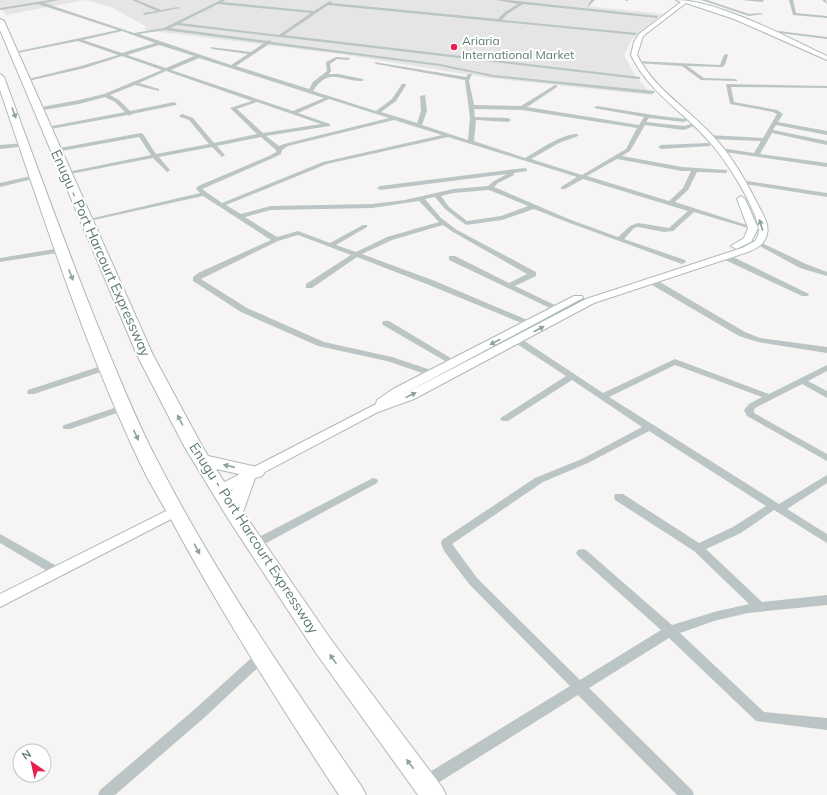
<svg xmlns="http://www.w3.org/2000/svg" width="827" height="795" viewBox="0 0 827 795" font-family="Mulish,sans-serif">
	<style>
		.built { fill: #e4e5e4 }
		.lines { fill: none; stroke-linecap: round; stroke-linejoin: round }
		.secondary-casing { stroke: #aebaba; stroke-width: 2 }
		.highway-casing { stroke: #afb8b8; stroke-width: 2 }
		.street { fill: #bcc5c5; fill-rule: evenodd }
		.secondary { fill: #fff; fill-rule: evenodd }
		.highway { fill: #fff; fill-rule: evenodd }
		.oneway { fill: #8da1a0 }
		.poi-dot { fill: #ea1f51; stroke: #fff; stroke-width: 1.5 }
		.labels { text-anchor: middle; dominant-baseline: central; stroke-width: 4; stroke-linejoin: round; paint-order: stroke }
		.far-poi-label { font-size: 12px; fill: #5c7978; stroke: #fff; text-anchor: start }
		.street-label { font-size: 14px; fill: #5c7978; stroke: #fff }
	</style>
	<rect width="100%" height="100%" fill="#f6f5f3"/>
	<polygon class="built" points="0,0 590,0 586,6 662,14 632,39 624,55 634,74 652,95 490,78 340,54 144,30 147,27 111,7 85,0 6,15 0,6"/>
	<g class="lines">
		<defs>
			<g id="secondary">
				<path d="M676,0c41,0 111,37 151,56v4l-93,-41 -48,-16 -43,33 -6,19c17,34 49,52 74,79 19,19 34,45 46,69 4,8 13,21 10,31 -2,10 -10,14 -19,18l-154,51 -180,96 -36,13 -153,81h-10l-2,-3 2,-3 161,-83 1,-4 16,-11 181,-93h8l1,2 -183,98 186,-97 156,-51 13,-7c2,-3 4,-7 4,-11 -3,-24 -36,-75 -53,-92 -26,-29 -58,-47 -75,-83l3,-13 5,-8 42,-32z"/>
				<polygon points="741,196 745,199 758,228 751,242 736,249 731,246 744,238 748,228 737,199"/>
				<polygon points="176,506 181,508 183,511 181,514 0,607 0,594"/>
			</g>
			<g id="highway">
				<path d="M0,19l4,2 149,334 49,91 6,10 54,12 3,4 -3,4 -7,2 -12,34 89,129 110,146 4,8h-28l-102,-142 -89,-136 -43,-71 -47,-91 -137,-325zM216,469l23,5 -8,19z"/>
				<path d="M0,74l4,3c31,84 61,168 95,252 19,45 37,92 60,135 58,113 131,218 203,323l4,8h-27c-56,-85 -110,-170 -159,-259 -13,-25 -28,-48 -40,-73 -57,-120 -97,-248 -140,-373z"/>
			</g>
		</defs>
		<use href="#secondary" class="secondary-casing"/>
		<use href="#highway" class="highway-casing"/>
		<g class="street">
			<path d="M50,0h9l-15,3 90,30 30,-5 57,-28h5l-4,2 92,9 16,-10 2,1 -1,1 167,16 7,-7 13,-8 -22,-4h11l151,16 -1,2 -134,-14 -16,10 -5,6 135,13 -2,2 -307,-30 -44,30 356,42v2h-2l-461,-54 -7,3 97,13 3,-1 2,2 168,22 53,11 161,16 1,1 -3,2 -159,-17 -53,-11 -171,-22 -33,22 73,23 4,-7 14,-11 -1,-9 10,-5 14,1 -2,2 -11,-1 -7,5 1,7 -2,3h9l25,5v2c-23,1 -33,-15 -50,10l63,20 16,-12 10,-15h4v1l-10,16 -15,11 36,11 4,-12 -1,-15 5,-1 2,16 -5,14 46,15 2,-22 -5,-38 -89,-16 -2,-2 92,15 2,-3h4l-3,7 5,24 47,1 34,-21 2,1v1l-30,20 112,18 5,-8 -50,-9 3,-2 56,9 33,4 1,1 -3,2 -35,-4 -3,4 38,4 7,-2 3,2 -10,4 -39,-5 -15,26 -8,5 60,11 45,3v2l-2,1 -28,-1 -9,18 -13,12 81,26 -1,1h-4l-57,-17 -21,19 -9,1 -26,-5 -4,1 -10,11 61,21 1,2 -4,2 -115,-42 -33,-13 -32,11 -36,5 -21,-16 -10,-12 -10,2 16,19 16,12 79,42v4l-21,10 44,21 1,2 -4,2 -107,-51v-4h6l54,27 18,-9 -74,-42 -10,-7 -51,15 -30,14 73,27 97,41 1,2 -1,2h-3l-100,-41 -72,-28 -45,31h-6v-4l45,-29 -53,-20 -20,6 -77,38 46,29 77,34 68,15 45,15 1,2 -4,3 -47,-16 -69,-15 -77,-34 -48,-31v-4l5,-4 73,-33 -68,-44 -118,26v-2l115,-27 -4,-4 2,-3 71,-30 7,-4v-2l-15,-13 -44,9 8,9 -3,2 -10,-10 -53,10 11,13 -3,2 -14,-14 -88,17 -1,-1 3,-2 84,-17 -12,-18 -83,15 -2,-1v-2l87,-16 2,1 13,20 53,-10 -20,-24 -9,-3 -1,-1 3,-2 11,4 21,25 43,-9 -27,-26 22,-7 -86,-30 -27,12 20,6v2l-24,-6 -25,10 9,5 11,11 44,-9 3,2 -1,1 -44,9 -2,2 -2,-1 -83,15 -1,-1 3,-2 78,-15 -10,-10 -10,-5 -26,7 -41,7 -2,-1v-2l43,-8 25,-6 58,-24 -40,-14 -37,12 -61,14v-2l57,-14 37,-11 -40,-14 -66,13 2,-2 104,-22 -80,-26 -38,6v-2zM218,4l93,9 -32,22 -99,-12zM165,30l99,13 -13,9 -41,-5 2,2 36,5 -17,11 -92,-31zM122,31l33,12 -33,10 -39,-13zM159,45l35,11 -28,12 -39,-13zM199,58l125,40 -31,13 -122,-41zM329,99l60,19 -105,26 -5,2 -13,-10 64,-10v-2l-32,-11zM257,102l64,22 -58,9 -26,-24zM474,109l48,1 115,18 -11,21 -44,26 -51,-16 28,-16 19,-7v-2c-15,-1 -39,16 -53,24l-51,-17 2,-21 32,2 3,-2 -3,-2 -33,-1zM394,120l48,15 -119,27 -101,41 -20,-14 71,-31 8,-4 1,-4 6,-4zM448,137l129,40 -16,10v2h4l18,-10 105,32 -19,17 -31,-5 -8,3 -12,11 -47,-17 -77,-33 4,-4 16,-8v-2l13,-2v-2l-2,-1 -145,18 -3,2 3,2 127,-16 -13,7 -6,5 -35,3 -48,11 -33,4 -101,2 -30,8 -15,-9 101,-41zM617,159l65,12h9l-8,17 -14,13 -82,-25zM489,190l39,16 -27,10 -34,5 -18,-14 -8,-11 12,-3zM419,201l20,21 -52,15 -31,15 -20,-7 31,-18v-2h-4l-33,18 -32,-12 -21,6 -32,-20 26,-7 101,-2z"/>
			<polygon points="132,0 137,0 161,10 178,7 180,8 144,15 143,13 157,11"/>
			<polygon points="591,0 595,0 589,6 587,6"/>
			<polygon points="624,0 629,0 627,1"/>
			<polygon points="701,0 707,0 749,14 761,13 763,14 749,16"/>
			<polygon points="742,0 763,0 764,1 762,2"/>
			<polygon points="789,0 793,0 796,13 827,16 827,18 793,15"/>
			<polygon points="822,0 826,0 827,4"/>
			<polygon points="763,29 827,37 827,39 764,31"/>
			<polygon points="726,54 728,55 725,65 722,67 687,66 704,78 735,79 737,80 737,81 701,80 682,66 636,63 634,62 636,61 720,65 724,55"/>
			<polygon points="726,84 827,86 827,88 731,87 734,102 777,110 783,114 778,122 827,131 827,135 776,125 773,130 827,141 827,145 772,133 760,154 827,163 827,167 718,151 717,150 720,148 754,153 761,141 709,139 706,137 709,135 763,138 777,114 773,112 730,104"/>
			<polygon points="25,143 28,145 27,146 0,149 0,145"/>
			<polygon points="708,143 710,144 710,146 661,149 658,147 661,145"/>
			<polygon points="35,175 37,176 37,178 0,187 0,183"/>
			<polygon points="740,180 827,193 827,197 738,183 738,181"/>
			<polygon points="758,241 806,264 827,272 827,276 800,268 756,244 755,243"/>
			<polygon points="61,248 65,250 64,252 0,262 0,258"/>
			<polygon points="721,254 727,254 809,294 808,296 802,296 721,258"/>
			<polygon points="647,278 653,278 745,332 760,338 827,347 827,353 758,342 739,336 647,282"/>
			<polygon points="383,321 389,321 459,363 458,365 452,365 383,325 382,323"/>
			<path d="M514,338h6l83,55 72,-34 94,35 58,-29v6l-19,10 19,10v7l-25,-14 -47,24 -1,2v3l73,41v7l-80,-45 -3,-6 5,-6 13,-7 -87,-32 -66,32 170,107 48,-29v8l-40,26 40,25v9l-53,-33 -33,23 -35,16 56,53 65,-7v10l-79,8 -34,8 -34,12 84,79 63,6v12l-71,-9 -87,-83 -80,50 103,102 2,5h-17l-99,-100 -148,93 -5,2 -5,-2 -2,-5 2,-5 150,-92 -101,-102 -25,-33 -3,-8 1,-3 93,-62 47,-19 60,-32 -70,-47 -64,41h-6l-2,-2 2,-2 64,-41 -52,-34 -1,-2zM649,431l117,75 -33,21 -34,16 -76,-49h-8l-1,3 1,3 79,51 55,53 -35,8 -42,13 -86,-75 -4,-1 -4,1 -2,3 2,3 83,74 -81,50 -103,-102 -25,-34 91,-62 45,-19z"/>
			<polygon points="107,364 110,365 111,367 110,369 34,394 28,394 27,392 28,390"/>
			<polygon points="123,405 126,406 128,408 126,410 70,429 64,429 62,427 64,425"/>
			<polygon points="373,478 377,479 378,481 377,483 259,547 255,548 251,547 250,544 251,541"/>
			<polygon points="0,534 62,569 64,572 62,575 58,576 54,575 0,543"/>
			<polygon points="262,651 266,652 268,656 266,660 205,717 115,795 98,795 100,790 195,709 258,652"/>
		</g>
		<use href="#secondary" class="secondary"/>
		<use href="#highway" class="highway"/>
	</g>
	<defs><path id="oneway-solid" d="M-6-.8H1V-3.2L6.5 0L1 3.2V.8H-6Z"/></defs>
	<g class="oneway">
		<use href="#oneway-solid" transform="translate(14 113) rotate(70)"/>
		<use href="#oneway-solid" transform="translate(761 225) rotate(-107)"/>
		<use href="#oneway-solid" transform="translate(71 275) rotate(68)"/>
		<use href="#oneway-solid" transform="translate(539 329) rotate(-28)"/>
		<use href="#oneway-solid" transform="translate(495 342) rotate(152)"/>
		<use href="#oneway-solid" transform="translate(411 395) rotate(-26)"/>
		<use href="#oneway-solid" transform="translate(180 420) rotate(-118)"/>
		<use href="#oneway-solid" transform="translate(136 435) rotate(65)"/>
		<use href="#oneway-solid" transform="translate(229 466) rotate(-167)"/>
		<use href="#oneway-solid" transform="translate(197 549) rotate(61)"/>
		<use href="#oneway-solid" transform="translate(333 659) rotate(-125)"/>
		<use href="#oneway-solid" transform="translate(410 764) rotate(-127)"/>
	</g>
	<circle class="poi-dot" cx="454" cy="47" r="4"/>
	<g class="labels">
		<g class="far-poi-label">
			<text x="462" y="40">Ariaria<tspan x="462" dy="14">International Market</tspan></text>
		</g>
		<g class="street-label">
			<text transform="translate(101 253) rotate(66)">Enugu - Port Harcourt Expressway</text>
			<text transform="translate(254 538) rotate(57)">Enugu - Port Harcourt Expressway</text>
		</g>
	</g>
	<g transform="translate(32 763) rotate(326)"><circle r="19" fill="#ffffff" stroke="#bec9c9"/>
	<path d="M0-3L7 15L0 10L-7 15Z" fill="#ea1f51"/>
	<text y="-6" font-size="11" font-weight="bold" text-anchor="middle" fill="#5c7978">N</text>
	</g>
</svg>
